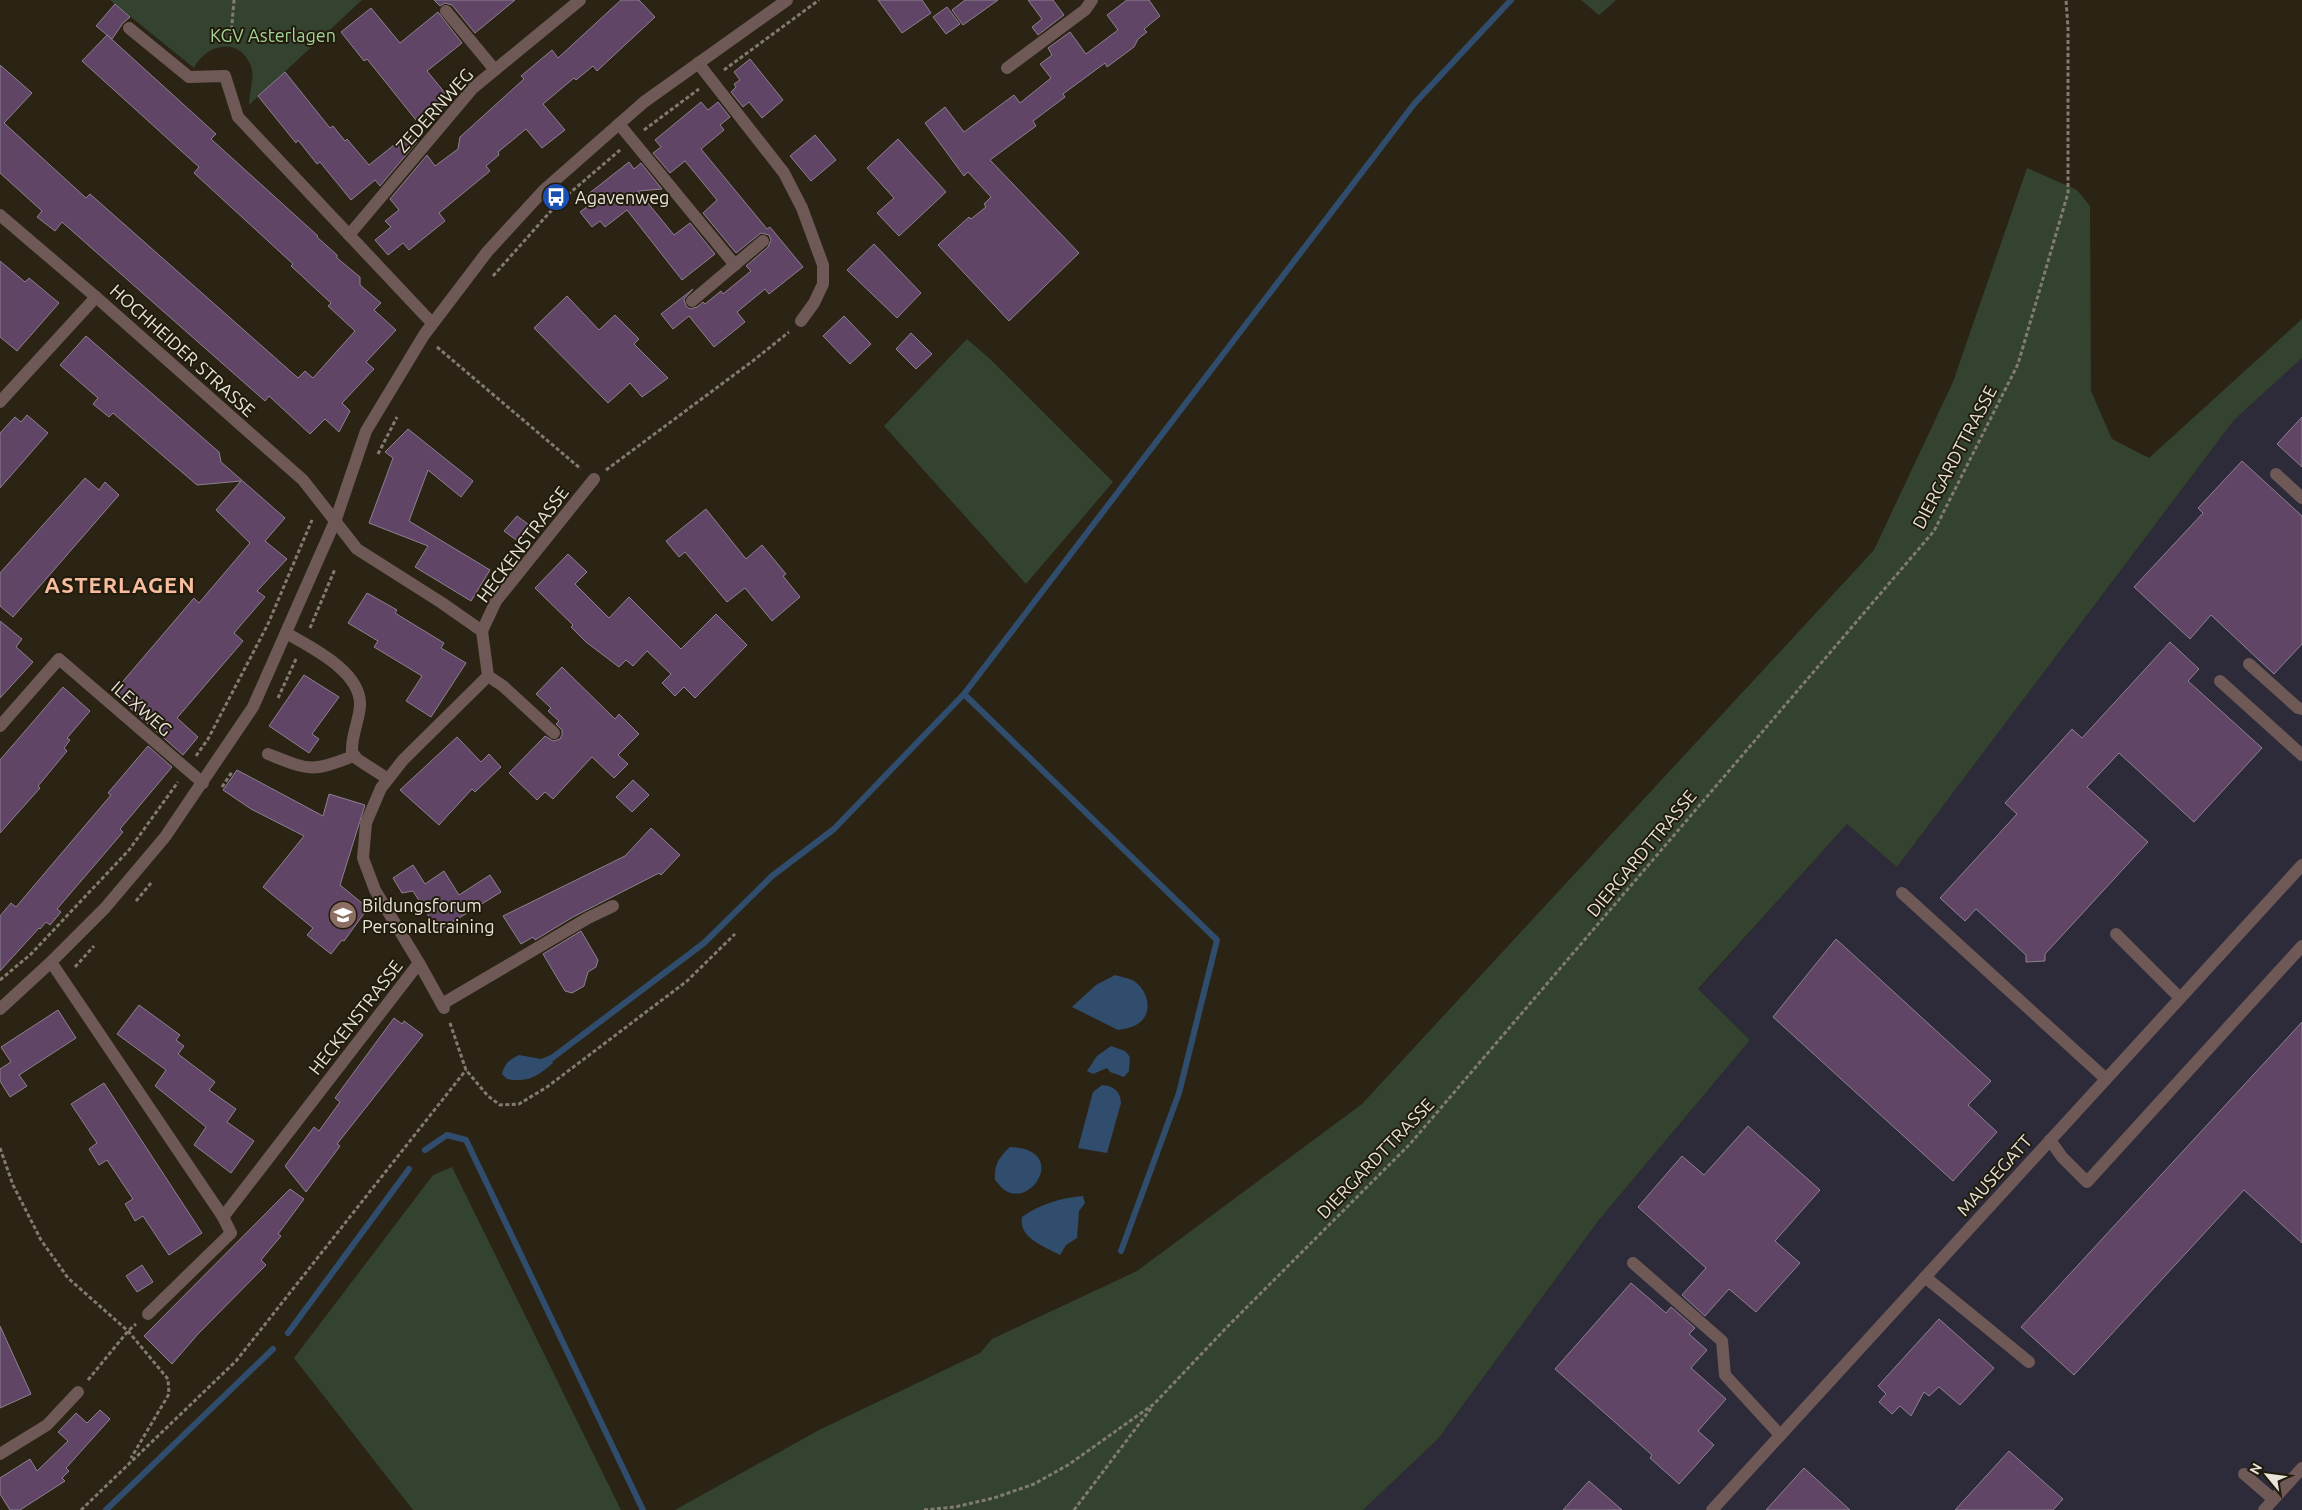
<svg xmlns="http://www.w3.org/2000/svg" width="2302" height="1510" viewBox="0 0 2302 1510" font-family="Ubuntu,sans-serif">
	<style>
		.commercial { fill: #2d2a3a }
		.green { fill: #33432f }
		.water { fill: #304d6d }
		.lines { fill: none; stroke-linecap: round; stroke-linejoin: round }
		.stream { stroke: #304d6d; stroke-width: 6 }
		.building { fill: #614566; stroke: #8d8090 }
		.path { stroke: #827c70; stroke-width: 3; stroke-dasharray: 4 2.5; stroke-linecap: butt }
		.minor { stroke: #6e5956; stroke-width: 12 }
		.labels { text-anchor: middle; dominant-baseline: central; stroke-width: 4; stroke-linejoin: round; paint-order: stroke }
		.park-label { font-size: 18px; fill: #a5d49a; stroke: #211b0c }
		.street-label { font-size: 18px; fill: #e8e4da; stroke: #211b0c }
		.poi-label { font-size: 18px; fill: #e8e4da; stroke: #211b0c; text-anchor: start }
		.district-label { font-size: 22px; font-weight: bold; letter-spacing: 1px; fill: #f8bd9f; stroke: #211b0c }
	</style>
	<rect width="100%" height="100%" fill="#2b2415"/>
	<polygon class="commercial" points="2302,358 2302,1510 1363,1510 1438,1439 1599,1220 1750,1040 1698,990 1847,824 1897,867 2234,420"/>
	<g class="green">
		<path d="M110,0h252l-113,105c0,-13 6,-27 2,-39 -12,-30 -45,-22 -57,2z"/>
		<polygon points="1581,0 1616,0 1599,15"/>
		<polygon points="2027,168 2077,190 2090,206 2091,391 2112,439 2149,458 2302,319 2302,358 2234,420 1897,867 1847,824 1698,989 1750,1040 1599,1220 1438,1439 1363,1510 675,1510 819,1430 980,1353 992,1339 1137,1271 1362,1104 1874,550 1953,382"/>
		<polygon points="967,339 990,359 1113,482 1026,584 884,426"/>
		<polygon points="452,1167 621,1510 413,1510 294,1358 433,1175"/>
	</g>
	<g class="water">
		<path d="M1115,975c6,2 14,3 19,6 16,11 20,36 0,45 -5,2 -11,3 -16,4l-46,-23 24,-22z"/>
		<polygon points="1111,1046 1125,1051 1130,1057 1129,1071 1124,1077 1110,1072 1107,1068 1093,1074 1087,1071 1097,1056"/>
		<path d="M519,1055l22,4 10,-4 2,8c-15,13 -25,20 -46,16l-5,-5c3,-11 7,-14 17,-19z"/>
		<path d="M1102,1085c12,1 18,6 19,18l-14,50 -29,-5 15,-56z"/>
		<path d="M1010,1147c58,2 23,60 -4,44 -4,-2 -8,-8 -11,-11 -1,-15 4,-23 15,-33z"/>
		<path d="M1083,1196l2,7 -6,8 -2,27 -11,7 -6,10c-16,-9 -42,-17 -38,-38 18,-13 39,-19 61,-21z"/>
	</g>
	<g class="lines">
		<g class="stream">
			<polyline points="964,694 1217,940 1179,1093 1121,1251"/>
			<polyline points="552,1058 704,943 772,876 834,829 964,694 1414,104 1511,0"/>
			<polyline points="425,1150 447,1135 466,1140 643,1510"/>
			<polyline points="288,1333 409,1169"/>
			<polyline points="106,1510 273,1349"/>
		</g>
	</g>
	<g class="building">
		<polygon points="434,0 515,0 475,33 452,5 445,3 440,6"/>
		<polygon points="621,0 639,0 655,17 597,71 593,66 576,80 574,78 543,104 565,130 542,148 526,129 498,152 499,155 486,166 490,171 439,213 445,221 409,250 403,243 388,255 375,240 391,227 385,221 399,210 390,199 427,155 435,166 458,149 460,137 524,79 521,76 552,50 558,58"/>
		<polygon points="878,0 922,0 931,13 902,33"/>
		<polygon points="965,0 998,0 963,25 952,10"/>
		<polygon points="1028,0 1053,0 1064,15 1038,35 1032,27 1042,19"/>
		<polygon points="1127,0 1149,0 1160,16 1144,29 1147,32 1138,39 1134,47 1107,67 1105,63 1063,94 1065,97 1033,121 1036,126 990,160 1079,253 1009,321 938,245 969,217 971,219 986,207 984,204 991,197 968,172 964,176 925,123 945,107 964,132 1014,95 1020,103 1051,78 1040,64 1052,55 1048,48 1070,32 1086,54 1118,30 1107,15"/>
		<polygon points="115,4 130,17 123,23 112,39 96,26"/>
		<polygon points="947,7 960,24 946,34 933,17"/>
		<polygon points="371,8 400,43 438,12 462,43 427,71 445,93 438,98 444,106 420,125 367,59 364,61 341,32"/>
		<polygon points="107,35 216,134 211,139 318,236 317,237 337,255 337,258 360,277 360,285 381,303 374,310 396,330 366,362 374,369 342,403 350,411 339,432 325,419 310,434 269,396 265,401 62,222 55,231 37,217 42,211 0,173 0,65 32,93 4,123 86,198 90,194 298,378 305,371 313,378 355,331 328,306 331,303 291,266 293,264 194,173 199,167 82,61"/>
		<polygon points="750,59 783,100 762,118 749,102 743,107 731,92 736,87 734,84 740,80 734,72"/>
		<polygon points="285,72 330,128 333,126 345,141 347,139 369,165 409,133 417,142 380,186 375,180 351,200 320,162 317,164 298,140 296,143 258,96"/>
		<polygon points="701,102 708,110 718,102 730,117 720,125 724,130 701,149 767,229 770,227 803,267 769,294 765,289 737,312 745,322 714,347 689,316 673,329 661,314 693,289 684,299 686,306 690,309 697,307 703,302 705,304 721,291 723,294 751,271 746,266 768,247 771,240 769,235 761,233 736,253 703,213 717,200 685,161 670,173 653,153 661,147 655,140"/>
		<polygon points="815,135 836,160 811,181 790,156"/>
		<polygon points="898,139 946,192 899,236 877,213 894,198 867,168"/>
		<polygon points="629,162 634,169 641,163 662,189 638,191 674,235 690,223 715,254 682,280 627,210 605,227 600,221 592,227 580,212 588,206 582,199"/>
		<polygon points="874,244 921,293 897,318 847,270"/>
		<polygon points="0,261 25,282 29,278 59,303 17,351 0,337"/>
		<polygon points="567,296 599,330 615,315 639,339 634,344 668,378 642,397 630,383 608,403 534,328"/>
		<polygon points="844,316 871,344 850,364 823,336"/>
		<polygon points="911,333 932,354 916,369 896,349"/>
		<polygon points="86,336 219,452 221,462 285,518 265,541 287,559 257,591 265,597 234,633 243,641 177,718 198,737 183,755 113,693 194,598 199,603 250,543 216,510 241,481 197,485 113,413 109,417 93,404 98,398 60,365"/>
		<polygon points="27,415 48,433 0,488 0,433 15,417 21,422"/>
		<polygon points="2302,417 2302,467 2277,444"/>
		<polygon points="408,429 473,481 461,497 428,470 409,521 490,570 471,601 415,567 428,546 369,523 393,458 385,452"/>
		<polygon points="2242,461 2302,516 2302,644 2274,674 2211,615 2190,639 2134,587 2203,513 2198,508"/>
		<polygon points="85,478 99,490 105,482 119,495 13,617 0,606 0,573"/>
		<polygon points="706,509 746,559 762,545 786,574 783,576 800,597 772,621 745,588 727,602 685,552 679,557 666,541"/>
		<polygon points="517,516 532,527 519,542 504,531"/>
		<polygon points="568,554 587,572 575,584 609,618 629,597 681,649 716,614 747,645 695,698 684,687 675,696 662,683 671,674 647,651 633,666 626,660 619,667 586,642 571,627 573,625 535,588"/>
		<polygon points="367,593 397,610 395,613 444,643 441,648 466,663 431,717 406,701 422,676 374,647 378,641 348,623"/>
		<polygon points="0,621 22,639 16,647 33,662 0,698"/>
		<polygon points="2170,642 2199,669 2188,681 2262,748 2194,822 2119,753 2087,787 2148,842 2045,954 2045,961 2026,962 2026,955 1976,909 1965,921 1940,898 2017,814 2005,803 2072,729 2082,738"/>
		<polygon points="562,667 615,719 619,714 639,734 618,755 628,764 614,778 592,757 553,799 545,792 537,800 509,773 545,736 553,741 560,739 562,735 562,730 556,724 559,721 548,711 551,708 536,694"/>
		<polygon points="304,675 339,697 312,734 319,739 309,753 269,726"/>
		<polygon points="63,687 90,711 67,738 70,740 64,748 67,751 38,786 40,788 0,833 0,760"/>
		<polygon points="457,737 481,762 489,754 501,767 475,792 472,789 439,825 400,790"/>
		<polygon points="148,746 172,767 120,829 123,832 57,909 61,912 50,925 46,922 40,929 39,928 0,971 0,916 11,903 16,907 111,795 108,793"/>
		<polygon points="237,770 323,816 329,794 365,805 340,885 368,908 344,941 342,940 331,954 307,935 313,928 263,887 304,836 251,809 223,790"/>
		<polygon points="633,780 649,795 632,812 616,797"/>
		<polygon points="651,828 680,855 661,875 659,873 573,917 535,940 533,937 521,944 503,916 625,856"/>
		<polygon points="413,865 425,884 444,871 459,895 490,875 501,892 438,931 413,891 402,893 393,878"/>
		<polygon points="581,931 598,960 596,967 588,972 584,986 572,993 565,991 543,954"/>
		<polygon points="1836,939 1991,1081 1968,1105 1997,1132 1953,1181 1773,1017"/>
		<polygon points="139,1005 180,1035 176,1040 184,1046 178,1054 215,1082 209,1090 236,1109 227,1122 254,1141 231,1173 194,1145 206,1127 155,1086 166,1070 117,1034"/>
		<polygon points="58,1010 76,1038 19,1075 27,1086 10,1097 0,1081 0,1069 11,1062 1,1047"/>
		<polygon points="394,1018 402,1024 404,1021 423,1035 337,1144 340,1146 306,1192 285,1166 314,1127 319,1131 340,1102 335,1098"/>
		<polygon points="2302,1022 2302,1243 2244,1190 2074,1375 2021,1327"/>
		<polygon points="104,1083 202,1233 169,1255 143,1216 135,1221 130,1212 125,1204 133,1199 107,1160 99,1165 89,1149 97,1143 71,1104"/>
		<polygon points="1748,1126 1820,1190 1775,1241 1800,1263 1756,1312 1729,1289 1705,1316 1682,1295 1706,1268 1638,1207 1682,1156 1704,1175"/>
		<polygon points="290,1189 304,1199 278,1234 281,1236 261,1260 266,1265 198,1334 172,1364 144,1336"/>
		<polygon points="142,1265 153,1282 137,1292 126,1276"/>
		<polygon points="1631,1283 1666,1313 1671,1307 1695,1328 1689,1334 1707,1350 1691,1368 1726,1399 1698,1431 1714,1445 1679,1484 1650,1458 1652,1455 1555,1369"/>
		<polygon points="1939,1319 1994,1368 1960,1405 1939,1387 1929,1396 1924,1392 1911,1416 1900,1406 1892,1414 1879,1402 1886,1394 1878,1386"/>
		<polygon points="0,1326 31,1394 0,1408"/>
		<polygon points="100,1410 110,1419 66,1468 69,1471 62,1478 65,1481 20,1510 10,1510 0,1494 0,1478 30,1459 37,1471 68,1441 58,1432 76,1413 87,1423"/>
		<polygon points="2009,1451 2063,1499 2053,1510 1955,1510"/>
		<polygon points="1804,1468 1850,1510 1766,1510"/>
		<polygon points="1589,1481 1622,1510 1563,1510"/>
	</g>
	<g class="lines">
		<g class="path">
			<polyline points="231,36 234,0"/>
			<polyline points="724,70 819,0"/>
			<polyline points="644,130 699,89"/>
			<polyline points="493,276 558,203 620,150"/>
			<polyline points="437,347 581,469"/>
			<polyline points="378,454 397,417"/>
			<polyline points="606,470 754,360 789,332"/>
			<polyline points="310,628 335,569"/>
			<polyline points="278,698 296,659"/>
			<polyline points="196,756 208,739 268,624 312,520"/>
			<polyline points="222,787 232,772"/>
			<polyline points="136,901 151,883"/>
			<polyline points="75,967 94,946"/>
			<polyline points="0,980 31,954 129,850 178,782"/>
			<polyline points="450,1023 466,1070 488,1096 500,1105 519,1104 547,1087 687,981 735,934"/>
			<polyline points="0,1148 13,1185 41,1240 68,1278 128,1331 168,1379 169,1394 131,1458"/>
			<polyline points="88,1380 128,1331 136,1324"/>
			<polyline points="81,1510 236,1361 466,1070"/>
			<polyline points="924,1510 955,1507 994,1498 1034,1484 1068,1465 1154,1404 1227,1327 1410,1144 1934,531 2018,364 2068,193 2068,28 2066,0"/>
			<polyline points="1074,1510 1152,1407"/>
		</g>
		<g class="minor">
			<polyline points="446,11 495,70"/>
			<polyline points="129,28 189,77 225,76 238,117 432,323"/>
			<polyline points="698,63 784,173 802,208 823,265 823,284 814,303 801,321"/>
			<polyline points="1007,68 1085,10 1092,0"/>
			<polyline points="619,124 735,265"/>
			<polyline points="0,215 96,297 303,480 357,549 442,603 482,631"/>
			<polyline points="349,235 473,88 580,0"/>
			<polyline points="692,301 763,241"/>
			<polyline points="0,402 96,297"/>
			<polyline points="2276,474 2302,498"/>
			<path d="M286,633c26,15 76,39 74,73 -1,15 -9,30 -8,46l5,7 31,20"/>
			<polyline points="2249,664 2298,708 2302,709"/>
			<polyline points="488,676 503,686 554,733"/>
			<polyline points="2220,681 2302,755"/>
			<polyline points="0,726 59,659 203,783"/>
			<path d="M268,754c41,16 43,19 85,2"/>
			<polyline points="1902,893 2106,1079"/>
			<polyline points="2116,934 2180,998"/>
			<polyline points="51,962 223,1217 419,963 375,890 363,858 366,823 381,788 403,760 488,676 482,631 496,601 594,479"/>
			<polyline points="419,963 444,1008"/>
			<polyline points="442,1004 588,918 613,906"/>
			<polyline points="0,1009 51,962 105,908 165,837 253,707 336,519 366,431 424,335 487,252 544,190 644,102 787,0"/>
			<polyline points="2050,1140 2062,1157 2087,1182 2302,946"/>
			<polyline points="1633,1263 1722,1341 1725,1375 1780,1435"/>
			<polyline points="1925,1277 2029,1362"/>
			<polyline points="148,1314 231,1233 223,1217"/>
			<polyline points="0,1454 47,1425 78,1392"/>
			<polyline points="2244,1474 2273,1499"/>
			<polyline points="1712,1510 2302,865"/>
			<polyline points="2264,1510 2302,1468"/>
		</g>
	</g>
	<defs>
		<symbol id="bus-disc" viewBox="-11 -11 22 22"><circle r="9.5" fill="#1a4fb4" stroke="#211b0c"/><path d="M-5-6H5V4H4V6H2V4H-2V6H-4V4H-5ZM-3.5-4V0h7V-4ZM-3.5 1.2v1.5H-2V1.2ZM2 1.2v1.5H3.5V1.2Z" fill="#fff"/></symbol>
		<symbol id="university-disc" viewBox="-11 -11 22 22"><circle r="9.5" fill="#8d6e63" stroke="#211b0c"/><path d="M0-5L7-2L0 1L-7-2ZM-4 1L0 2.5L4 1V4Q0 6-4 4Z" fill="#fff"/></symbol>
	</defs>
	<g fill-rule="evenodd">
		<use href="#bus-disc" x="540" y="181" width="32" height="32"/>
		<use href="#university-disc" x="327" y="899" width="32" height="32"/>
	</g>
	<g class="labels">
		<g class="park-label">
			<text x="273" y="35">KGV Asterlagen</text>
		</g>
		<g class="street-label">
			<text transform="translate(434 110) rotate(-48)">ZEDERNWEG</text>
			<text transform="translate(183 350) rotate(42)">HOCHHEIDER STRASSE</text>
			<text transform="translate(1954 457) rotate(-62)">DIERGARDTTRASSE</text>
			<text transform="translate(522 544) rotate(-53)">HECKENSTRASSE</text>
			<text transform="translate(142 708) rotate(41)">ILEXWEG</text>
			<text transform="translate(1641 853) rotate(-50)">DIERGARDTTRASSE</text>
			<text transform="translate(355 1017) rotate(-52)">HECKENSTRASSE</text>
			<text transform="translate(1375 1158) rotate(-46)">DIERGARDTTRASSE</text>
			<text transform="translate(1994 1175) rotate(-48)">MAUSEGATT</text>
		</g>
		<g class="poi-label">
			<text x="575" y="197">Agavenweg</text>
			<text x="362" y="905">Bildungsforum<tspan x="362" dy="21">Personaltraining</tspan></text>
		</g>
		<g class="district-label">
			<text x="120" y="584">ASTERLAGEN</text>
		</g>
	</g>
	<g transform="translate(2267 1475) rotate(299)" stroke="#211b0c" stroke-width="4" paint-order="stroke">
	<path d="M0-4L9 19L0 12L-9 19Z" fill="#e8e4da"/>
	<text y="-8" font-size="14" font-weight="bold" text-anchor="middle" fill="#e8e4da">N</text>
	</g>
</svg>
